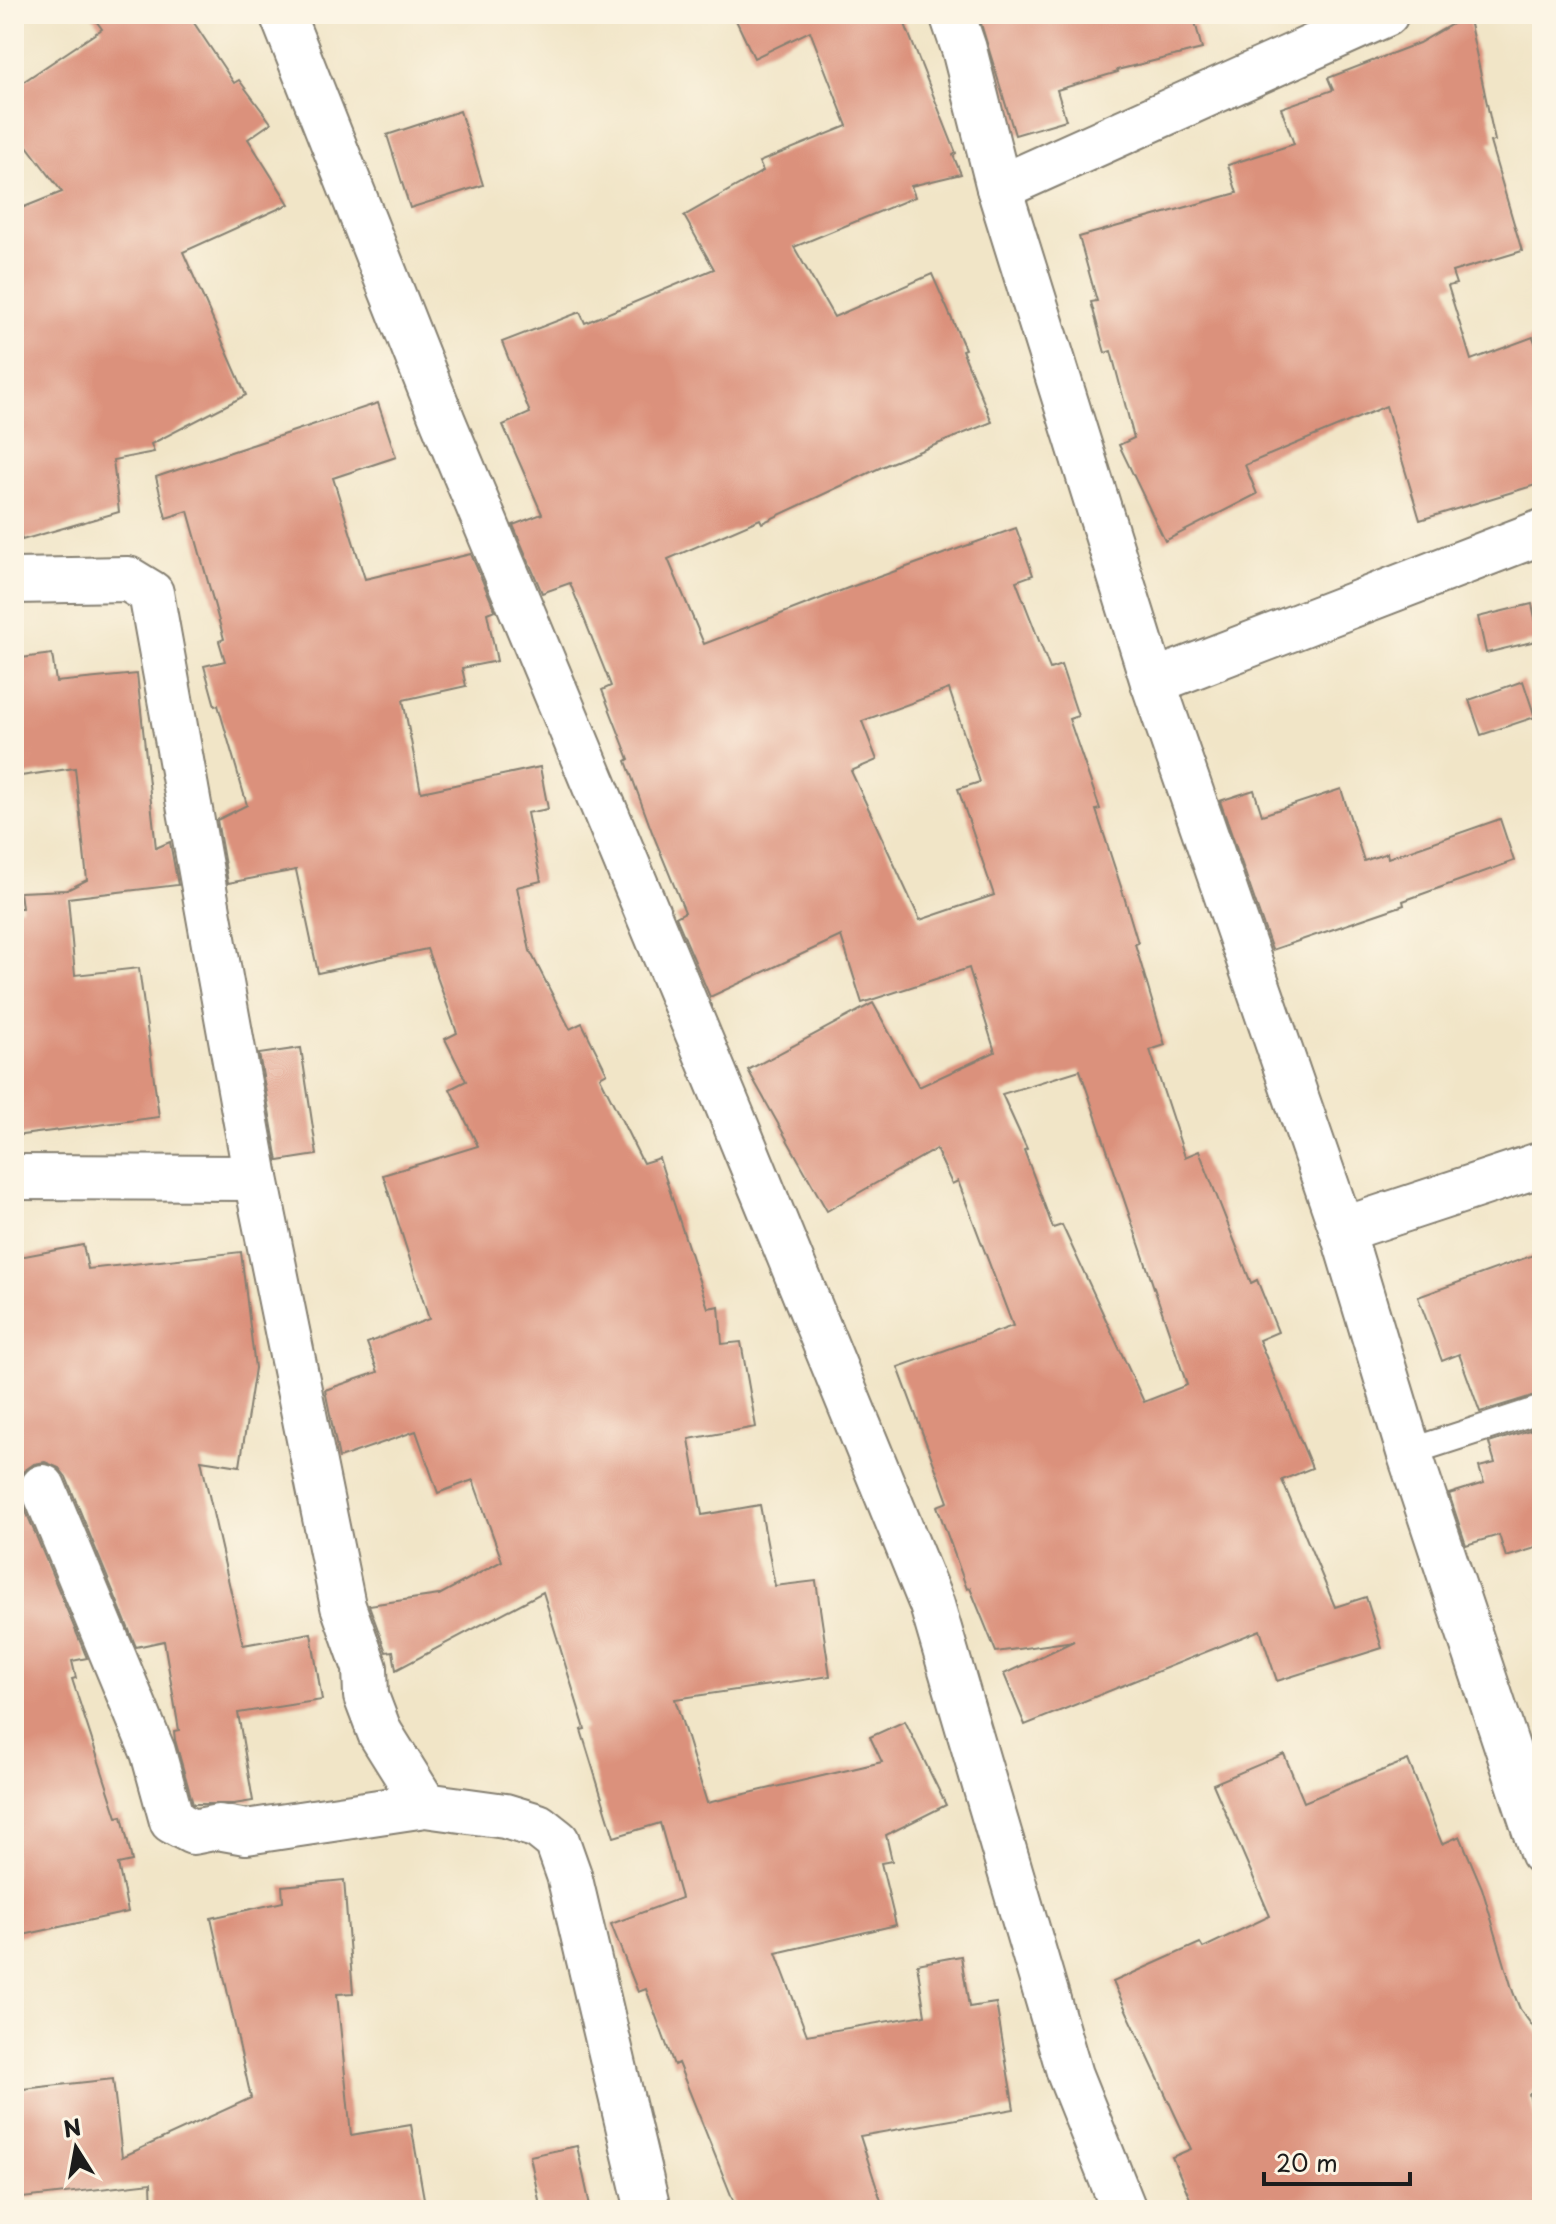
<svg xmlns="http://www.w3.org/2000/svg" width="1556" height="2224" viewBox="0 0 1556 2224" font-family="'Playpen Sans',sans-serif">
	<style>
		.building { fill: #db917b; fill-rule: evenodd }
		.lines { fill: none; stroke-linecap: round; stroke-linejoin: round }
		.service-casing { stroke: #868072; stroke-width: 30 }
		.minor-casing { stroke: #868072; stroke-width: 48 }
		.service { stroke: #fff; stroke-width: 26 }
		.minor { stroke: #fff; stroke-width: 44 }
	</style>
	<rect width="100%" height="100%" fill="#fcf5e5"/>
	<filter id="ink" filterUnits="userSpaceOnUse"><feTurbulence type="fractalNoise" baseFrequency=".0125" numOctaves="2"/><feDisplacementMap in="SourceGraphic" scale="16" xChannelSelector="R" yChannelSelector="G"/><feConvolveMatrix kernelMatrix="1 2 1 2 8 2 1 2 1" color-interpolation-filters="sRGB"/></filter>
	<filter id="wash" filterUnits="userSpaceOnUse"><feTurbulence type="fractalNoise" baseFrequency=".006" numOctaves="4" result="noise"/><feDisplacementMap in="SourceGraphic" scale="32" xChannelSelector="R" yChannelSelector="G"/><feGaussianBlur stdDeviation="1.8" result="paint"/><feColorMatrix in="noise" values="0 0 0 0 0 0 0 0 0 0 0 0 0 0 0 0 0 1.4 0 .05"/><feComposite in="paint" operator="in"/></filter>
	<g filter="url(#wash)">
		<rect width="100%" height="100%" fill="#f1e5c7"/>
		<g id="blocks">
			<g class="building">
				<polygon points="91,14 188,14 234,83 239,80 271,123 248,139 289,204 183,252 246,395 151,444 154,452 113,460 119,512 22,540 14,510 14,211 62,192 14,129 14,88 102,29"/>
				<path d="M733,14h168l55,139 -3,2 8,19 -50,12 4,11 -121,50 40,70 98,-43 33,75 -3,1 30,72 -104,42 -126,59 -2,-4 -92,40 36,85 144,-56 168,-60 17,47 -17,6 34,88 11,-4 17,51 -9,3 31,90 -4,1 27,83 15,50 -3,1 30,101 -15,5 35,107 14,-6 52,132 6,-3 21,52 -19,8 53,128 -30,12 53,127 31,-10 16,51 -105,33 -17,-51 -235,95 -21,-51 70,-33 -78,11 -26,-64 -3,1 -30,-83 11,-4 -50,-135 115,-41 -55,-145 -6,3 -16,-35 -109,62 -79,-141 125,-67 46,84 76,-35 -26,-84 -107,35 -21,-67 -131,61 -34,-80 9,-5 -33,-80 -26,-71 3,-2 -27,-69 9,-4 -41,-103 -28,10 -29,-68 29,-11 -39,-89 27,-12 -28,-71 78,-30 5,11 129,-54 -30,-53 79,-45 -4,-9 88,-36 -37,-95 -56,27zM949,689l31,93 -22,7 36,106 -74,25 -69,-149 26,-11 -15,-39zM1080,1070l107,315 -43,17 -82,-177 -9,3 -29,-78 3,-1 -25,-55z"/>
				<polygon points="978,14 1193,14 1202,49 1117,70 1118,72 1057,90 1066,120 1015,135"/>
				<polygon points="1468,15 1495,141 1490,142 1522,251 1452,272 1456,284 1448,286 1471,360 1533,337 1542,362 1542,483 1420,520 1386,406 1245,465 1257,494 1165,541 1119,445 1134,438 1111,351 1105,353 1091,302 1097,301 1079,237 1237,193 1228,165 1294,144 1281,108 1333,90 1328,78 1419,43"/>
				<polygon points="460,111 483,185 410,208 387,135"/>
				<polygon points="378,403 396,457 333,478 365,579 471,554 495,610 487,613 497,661 462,668 466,686 403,700 421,792 540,767 548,809 527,813 541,881 517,887 530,951 570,1029 582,1023 607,1073 600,1077 643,1163 659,1158 708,1308 719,1306 722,1344 741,1342 756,1427 689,1439 702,1515 760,1505 775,1586 816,1581 830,1676 675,1699 707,1803 882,1762 870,1737 905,1721 946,1805 886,1835 892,1861 881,1863 896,1925 776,1953 807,2035 925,2015 917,1964 961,1956 969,2007 996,2003 1014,2109 860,2136 884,2210 737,2210 678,2063 674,2065 646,1989 638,1992 611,1924 681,1898 660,1823 614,1837 581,1730 585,1729 543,1592 396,1670 393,1651 386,1652 369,1605 439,1595 502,1561 473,1480 438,1493 416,1431 339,1458 325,1390 378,1372 367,1343 429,1319 383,1175 478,1146 450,1089 466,1081 445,1039 457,1033 427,949 318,973 296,870 228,883 217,820 247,805 218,705 215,706 204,666 225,661 219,641 224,639 188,511 166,518 156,477"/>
				<polygon points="1532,604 1540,640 1486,653 1478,617"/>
				<polygon points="52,654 56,682 137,674 156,848 170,842 178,885 68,898 75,975 139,968 159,1117 14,1136 14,908 22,908 20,892 67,890 87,880 75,768 14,777 14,659"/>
				<polygon points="1523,681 1535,717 1481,735 1469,700"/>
				<polygon points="1341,789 1364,861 1387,853 1388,858 1500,819 1514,861 1403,901 1404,905 1272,950 1220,801 1254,790 1262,815"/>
				<polygon points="301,1048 317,1155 278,1161 259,1054"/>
				<polygon points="83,1245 88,1269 241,1252 255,1368 240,1466 201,1460 243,1645 311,1633 322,1700 238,1713 253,1801 234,1804 193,1804 175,1740 174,1731 179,1730 164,1641 136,1647 66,1477 59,1468 45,1462 34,1464 24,1471 18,1483 20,1497 87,1658 72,1661 76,1678 72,1679 117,1817 122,1816 132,1861 118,1864 128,1912 14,1937 14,1258"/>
				<polygon points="1542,1252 1542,1393 1480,1412 1459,1354 1442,1361 1418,1297"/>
				<polygon points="1542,1426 1542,1546 1506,1557 1499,1535 1466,1545 1449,1494 1484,1483 1479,1467 1495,1463 1489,1443"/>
				<polygon points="1284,1754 1304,1802 1408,1760 1442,1844 1460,1836 1482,1888 1513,1992 1520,2009 1542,2039 1542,2084 1529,2094 1542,2148 1542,2210 1195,2210 1172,2157 1191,2149 1113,1982 1200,1943 1203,1948 1270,1916 1213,1784"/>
				<polygon points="344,1880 353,1993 337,1994 351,2135 411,2125 426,2210 152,2210 151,2183 14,2199 14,2090 113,2079 122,2157 251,2098 211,1918 283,1902 282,1886"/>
				<polygon points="577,2146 591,2210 541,2210 530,2156"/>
			</g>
		</g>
	</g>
	<g filter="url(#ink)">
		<use href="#blocks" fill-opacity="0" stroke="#868072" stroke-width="2"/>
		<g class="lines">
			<defs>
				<polyline id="service" points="1409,1452 1542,1409"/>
				<g id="minor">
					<polyline points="282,14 443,421 732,1116 932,1605 1070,2075 1124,2210"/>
					<polyline points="952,14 964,49 999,188 1153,682 1342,1230 1409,1452 1542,1852"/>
					<polyline points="999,188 1386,14"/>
					<polyline points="14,581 128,579 151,593 256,1178 343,1606 365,1668 366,1696 380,1733 425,1805"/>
					<polyline points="1153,682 1542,532"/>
					<polyline points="14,1177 256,1178"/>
					<polyline points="1342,1230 1542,1164"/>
					<polyline points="43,1487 153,1752 172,1821 193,1832 218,1827 246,1832 425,1805 505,1816 538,1826 557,1841 569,1875 648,2210"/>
				</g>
			</defs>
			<use href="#service" class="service-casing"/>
			<use href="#minor" class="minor-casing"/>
			<use href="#service" class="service"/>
			<use href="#minor" class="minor"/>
		</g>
	</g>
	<rect width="1556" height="2224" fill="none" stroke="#fcf5e5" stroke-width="48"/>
	<g transform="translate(76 2148) rotate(349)" stroke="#fcf5e5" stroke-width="6" paint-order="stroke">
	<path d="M0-6L14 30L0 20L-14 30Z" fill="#1c1c1c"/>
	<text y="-12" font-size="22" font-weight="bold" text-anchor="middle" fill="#1c1c1c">N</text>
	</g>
	<path d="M1264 2172v12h146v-12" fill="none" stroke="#1c1c1c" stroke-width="4"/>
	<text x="1276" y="2172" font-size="24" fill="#1c1c1c" stroke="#fcf5e5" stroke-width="6" paint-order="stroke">20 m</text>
</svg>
